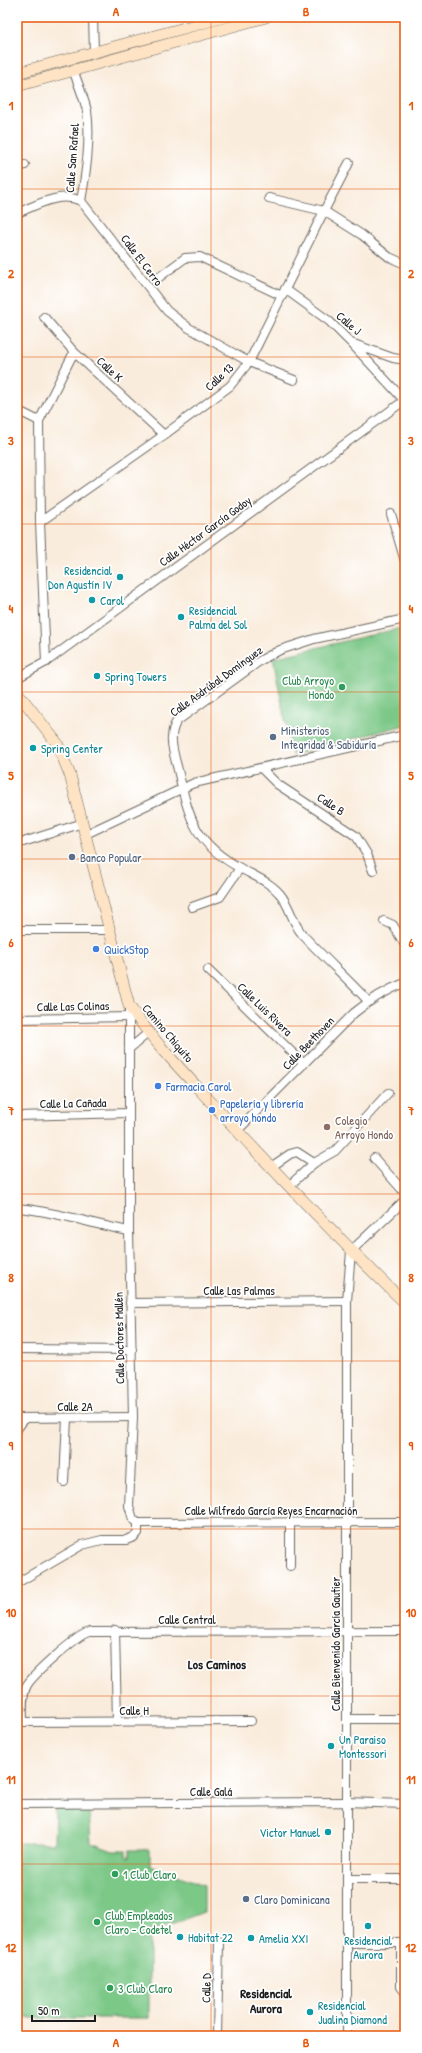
<svg xmlns="http://www.w3.org/2000/svg" width="422" height="2053" viewBox="0 0 422 2053" font-family="'Patrick Hand',sans-serif">
	<style>
		.green { fill: #7cc887; stroke: #4c7252 }
		.lines { fill: none; stroke-linecap: round; stroke-linejoin: round }
		.minor-casing { stroke: #69655f; stroke-width: 10 }
		.secondary-casing { stroke: #69655f; stroke-width: 12 }
		.minor { stroke: #fff; stroke-width: 8 }
		.secondary { stroke: #fee4c5; stroke-width: 11 }
		.grid { fill: none; stroke: #e8590c; stroke-width: 1; stroke-opacity: 0.55 }
		.culture-dot { fill: #0f9aa8; stroke: #fff; stroke-width: 1.5 }
		.leisure-dot { fill: #2e9e5b; stroke: #fff; stroke-width: 1.5 }
		.service-dot { fill: #5c6f8a; stroke: #fff; stroke-width: 1.5 }
		.shop-dot { fill: #3f7fe0; stroke: #fff; stroke-width: 1.5 }
		.education-dot { fill: #8d6e63; stroke: #fff; stroke-width: 1.5 }
		.labels { text-anchor: middle; dominant-baseline: central; stroke-width: 3.5; stroke-linejoin: round; paint-order: stroke }
		.street-label { font-size: 12px; fill: #1c1c1c; stroke: #fff }
		.culture-label { font-size: 12px; fill: #0d838f; stroke: #fff; text-anchor: start }
		.leisure-label { font-size: 12px; fill: #27864d; stroke: #fff; text-anchor: start }
		.service-label { font-size: 12px; fill: #4e5e75; stroke: #fff; text-anchor: start }
		.shop-label { font-size: 12px; fill: #366cbe; stroke: #fff; text-anchor: start }
		.education-label { font-size: 12px; fill: #785e54; stroke: #fff; text-anchor: start }
		.neighbourhood-label { font-size: 13px; font-weight: bold; fill: #1c1c1c; stroke: #fff }
		.neatline { fill: none; stroke: #e8590c; stroke-width: 1.5 }
		.grid-label { font-size: 13px; text-anchor: middle; font-weight: bold; fill: #e8590c }
	</style>
	<rect width="100%" height="100%" fill="#fff"/>
	<filter id="ink" filterUnits="userSpaceOnUse"><feTurbulence type="fractalNoise" baseFrequency=".025" numOctaves="2"/><feDisplacementMap in="SourceGraphic" scale="8" xChannelSelector="R" yChannelSelector="G"/><feConvolveMatrix kernelMatrix="1 2 1 2 8 2 1 2 1" color-interpolation-filters="sRGB"/></filter>
	<filter id="wash" filterUnits="userSpaceOnUse"><feTurbulence type="fractalNoise" baseFrequency=".012" numOctaves="4" result="noise"/><feDisplacementMap in="SourceGraphic" scale="16" xChannelSelector="R" yChannelSelector="G"/><feGaussianBlur stdDeviation="0.9" result="paint"/><feColorMatrix in="noise" values="0 0 0 0 0 0 0 0 0 0 0 0 0 0 0 0 0 1.4 0 .05"/><feComposite in="paint" operator="in"/></filter>
	<g filter="url(#wash)">
		<rect width="100%" height="100%" fill="#f9ecdc"/>
		<g class="green">
			<polygon points="405,627 405,725 292,755 273,658"/>
			<polygon points="55,1808 89,1809 91,1843 113,1851 126,1851 126,1856 129,1857 129,1850 150,1850 150,1865 204,1885 204,1912 149,1932 149,2018 17,2018 17,1843 54,1843"/>
		</g>
	</g>
	<g filter="url(#ink)">
		<g class="lines">
			<defs>
				<g id="minor">
					<polyline points="93,17 94,52"/>
					<path d="M73,70c5,13 11,28 14,41 4,29 -1,62 -6,90"/>
					<polyline points="17,168 25,165"/>
					<polyline points="269,198 324,211 362,235 389,257 405,264"/>
					<path d="M17,213c20,-8 43,-22 64,-12l86,110 22,17 60,34 45,18"/>
					<polyline points="158,278 185,258 200,257 282,296"/>
					<polyline points="285,289 329,321 351,343 393,358 405,360"/>
					<polyline points="44,317 74,352 164,435"/>
					<polyline points="353,345 405,401"/>
					<polyline points="17,410 39,421"/>
					<polyline points="391,514 405,561"/>
					<polyline points="40,522 164,435 230,386 249,362 324,211 349,163"/>
					<polyline points="46,662 40,522 39,421 74,352"/>
					<polyline points="17,678 46,662 405,400"/>
					<polyline points="262,769 277,784 356,836 367,854 373,871"/>
					<polyline points="86,834 194,783 405,735"/>
					<polyline points="17,844 83,823"/>
					<polyline points="192,907 220,897 240,868"/>
					<polyline points="384,921 393,925 405,945"/>
					<polyline points="17,930 109,930"/>
					<polyline points="208,970 304,1064"/>
					<path d="M368,1001c-21,-23 -45,-44 -66,-67 -10,-12 -12,-28 -22,-40 -10,-12 -26,-18 -40,-26 -46,-25 -51,-50 -62,-98 -4,-16 -11,-34 -1,-49l84,-61 19,-10 34,-11 91,-20"/>
					<polyline points="17,1019 130,1017"/>
					<polyline points="129,1049 148,1033"/>
					<polyline points="17,1116 129,1113"/>
					<path d="M237,1131l117,-118c16,-13 32,-23 51,-30"/>
					<polyline points="374,1158 405,1193"/>
					<polyline points="271,1167 290,1154 297,1152 314,1163"/>
					<polyline points="289,1186 314,1163 335,1151 388,1093"/>
					<path d="M17,1208c38,3 75,16 112,23"/>
					<polyline points="130,1303 347,1301"/>
					<polyline points="17,1349 132,1350"/>
					<polyline points="17,1418 133,1417"/>
					<polyline points="17,1429 25,1418"/>
					<polyline points="64,1482 67,1418"/>
					<polyline points="290,1522 290,1566"/>
					<polyline points="138,1523 405,1522"/>
					<polyline points="17,1583 82,1545 102,1540 126,1540 134,1537 138,1533 138,1523 133,1519 129,1506 133,1417 129,1231 129,1006"/>
					<polyline points="115,1630 117,1722"/>
					<polyline points="347,1719 405,1719"/>
					<polyline points="17,1722 251,1721"/>
					<path d="M23,1722c0,-11 -2,-26 4,-37 7,-11 50,-50 62,-53l316,-1"/>
					<polyline points="17,1804 346,1802 405,1804"/>
					<polyline points="347,1879 405,1879"/>
					<polyline points="347,1943 405,1943"/>
					<polyline points="401,1943 401,1987 405,1992"/>
					<polyline points="217,2036 219,1941"/>
					<polyline points="347,2036 347,1301 351,1251 405,1200"/>
				</g>
				<g id="secondary">
					<polyline points="17,73 225,17"/>
					<polyline points="17,86 266,17"/>
					<path d="M17,692l40,51 13,32 59,231c27,39 61,73 93,108 59,65 120,128 183,189"/>
				</g>
			</defs>
			<use href="#minor" class="minor-casing"/>
			<use href="#secondary" class="secondary-casing"/>
			<use href="#minor" class="minor"/>
			<use href="#secondary" class="secondary"/>
		</g>
	</g>
	<path class="grid" d="M211,17v2019M17,189h388M17,357h388M17,524h388M17,692h388M17,859h388M17,1026h388M17,1194h388M17,1361h388M17,1529h388M17,1696h388M17,1864h388"/>
	<g class="culture-dot">
		<circle cx="120" cy="577" r="4"/>
		<circle cx="92" cy="600" r="4"/>
		<circle cx="181" cy="617" r="4"/>
		<circle cx="97" cy="676" r="4"/>
		<circle cx="33" cy="748" r="4"/>
		<circle cx="331" cy="1746" r="4"/>
		<circle cx="328" cy="1832" r="4"/>
		<circle cx="368" cy="1926" r="4"/>
		<circle cx="180" cy="1937" r="4"/>
		<circle cx="251" cy="1938" r="4"/>
		<circle cx="310" cy="2012" r="4"/>
	</g>
	<g class="leisure-dot">
		<circle cx="342" cy="687" r="4"/>
		<circle cx="115" cy="1874" r="4"/>
		<circle cx="97" cy="1922" r="4"/>
		<circle cx="110" cy="1988" r="4"/>
	</g>
	<g class="service-dot">
		<circle cx="273" cy="737" r="4"/>
		<circle cx="72" cy="857" r="4"/>
		<circle cx="246" cy="1899" r="4"/>
	</g>
	<g class="shop-dot">
		<circle cx="96" cy="949" r="4"/>
		<circle cx="158" cy="1086" r="4"/>
		<circle cx="212" cy="1110" r="4"/>
	</g>
	<circle class="education-dot" cx="327" cy="1127" r="4"/>
	<g class="labels">
		<g class="street-label">
			<text transform="translate(72 158) rotate(-86)">Calle San Rafael</text>
			<text transform="translate(142 260) rotate(53)">Calle El Cerro</text>
			<text transform="translate(349 323) rotate(40)">Calle J</text>
			<text transform="translate(110 369) rotate(43)">Calle K</text>
			<text transform="translate(219 377) rotate(-43)">Calle 13</text>
			<text transform="translate(205 531) rotate(-36)">Calle Héctor García Godoy</text>
			<text transform="translate(216 681) rotate(-36)">Calle Asdrúbal Domínguez</text>
			<text transform="translate(331 804) rotate(33)">Calle B</text>
			<text transform="translate(73 1006) rotate(-1)">Calle Las Colinas</text>
			<text transform="translate(265 1009) rotate(44)">Calle Luis Rivera</text>
			<text transform="translate(168 1033) rotate(50)">Camino Chiquito</text>
			<text transform="translate(308 1043) rotate(-46)">Calle Beethoven</text>
			<text transform="translate(73 1103) rotate(-1)">Calle La Cañada</text>
			<text x="239" y="1290">Calle Las Palmas</text>
			<text transform="translate(119 1338) rotate(-91)">Calle Doctores Mallén</text>
			<text x="75" y="1406">Calle 2A</text>
			<text x="271" y="1510">Calle Wilfredo García Reyes Encarnación</text>
			<text x="187" y="1619">Calle Central</text>
			<text transform="translate(335 1644) rotate(-90)">Calle Bienvenido García Gautier</text>
			<text x="134" y="1710">Calle H</text>
			<text x="211" y="1791">Calle Galá</text>
			<text transform="translate(206 1988) rotate(-89)">Calle D</text>
		</g>
		<g class="culture-label">
			<text x="112" y="570" text-anchor="end">Residencial<tspan x="112" dy="14">Don Agustín IV</tspan></text>
			<text x="100" y="600">Carol</text>
			<text x="189" y="610">Residencial<tspan x="189" dy="14">Palma del Sol</tspan></text>
			<text x="105" y="676">Spring Towers</text>
			<text x="41" y="748">Spring Center</text>
			<text x="339" y="1739">Un Paraiso<tspan x="339" dy="14">Montessori</tspan></text>
			<text x="320" y="1832" text-anchor="end">Victor Manuel</text>
			<text x="188" y="1937">Habitat 22</text>
			<text x="259" y="1938">Amelia XXI</text>
			<text x="368" y="1940" text-anchor="middle">Residencial<tspan x="368" dy="14">Aurora</tspan></text>
			<text x="318" y="2005">Residencial<tspan x="318" dy="14">Jualina Diamond</tspan></text>
		</g>
		<g class="leisure-label">
			<text x="334" y="680" text-anchor="end">Club Arroyo<tspan x="334" dy="14">Hondo</tspan></text>
			<text x="123" y="1874">1 Club Claro</text>
			<text x="105" y="1915">Club Empleados<tspan x="105" dy="14">Claro - Codetel</tspan></text>
			<text x="118" y="1988">3 Club Claro</text>
		</g>
		<g class="service-label">
			<text x="281" y="730">Ministerios<tspan x="281" dy="14">Integridad &amp; Sabiduría</tspan></text>
			<text x="80" y="857">Banco Popular</text>
			<text x="254" y="1899">Claro Dominicana</text>
		</g>
		<g class="shop-label">
			<text x="104" y="949">QuickStop</text>
			<text x="166" y="1086">Farmacia Carol</text>
			<text x="220" y="1103">Papelería y librería<tspan x="220" dy="14">arroyo hondo</tspan></text>
		</g>
		<g class="education-label">
			<text x="335" y="1120">Colegio<tspan x="335" dy="14">Arroyo Hondo</tspan></text>
		</g>
		<g class="neighbourhood-label">
			<text x="217" y="1664">Los Caminos</text>
			<text x="266" y="1993">Residencial<tspan x="266" dy="15">Aurora</tspan></text>
		</g>
	</g>
	<rect width="422" height="2053" fill="none" stroke="#fff" stroke-width="44"/>
	<path d="M32 2015v6h63v-6" fill="none" stroke="#1c1c1c" stroke-width="2"/>
	<text x="38" y="2015" font-size="12" fill="#1c1c1c" stroke="#ffffff" stroke-width="3" paint-order="stroke">50 m</text>
	<rect x="22" y="22" width="378" height="2009" class="neatline"/>
	<g class="grid-label">
		<text x="116" y="16">A</text>
		<text x="306" y="16">B</text>
		<text x="11" y="110">1</text>
		<text x="411" y="110">1</text>
		<text x="11" y="278">2</text>
		<text x="411" y="278">2</text>
		<text x="11" y="445">3</text>
		<text x="411" y="445">3</text>
		<text x="11" y="613">4</text>
		<text x="411" y="613">4</text>
		<text x="11" y="780">5</text>
		<text x="411" y="780">5</text>
		<text x="11" y="947">6</text>
		<text x="411" y="947">6</text>
		<text x="11" y="1115">7</text>
		<text x="411" y="1115">7</text>
		<text x="11" y="1282">8</text>
		<text x="411" y="1282">8</text>
		<text x="11" y="1450">9</text>
		<text x="411" y="1450">9</text>
		<text x="11" y="1617">10</text>
		<text x="411" y="1617">10</text>
		<text x="11" y="1784">11</text>
		<text x="411" y="1784">11</text>
		<text x="11" y="1952">12</text>
		<text x="411" y="1952">12</text>
		<text x="116" y="2047">A</text>
		<text x="306" y="2047">B</text>
	</g>
</svg>
